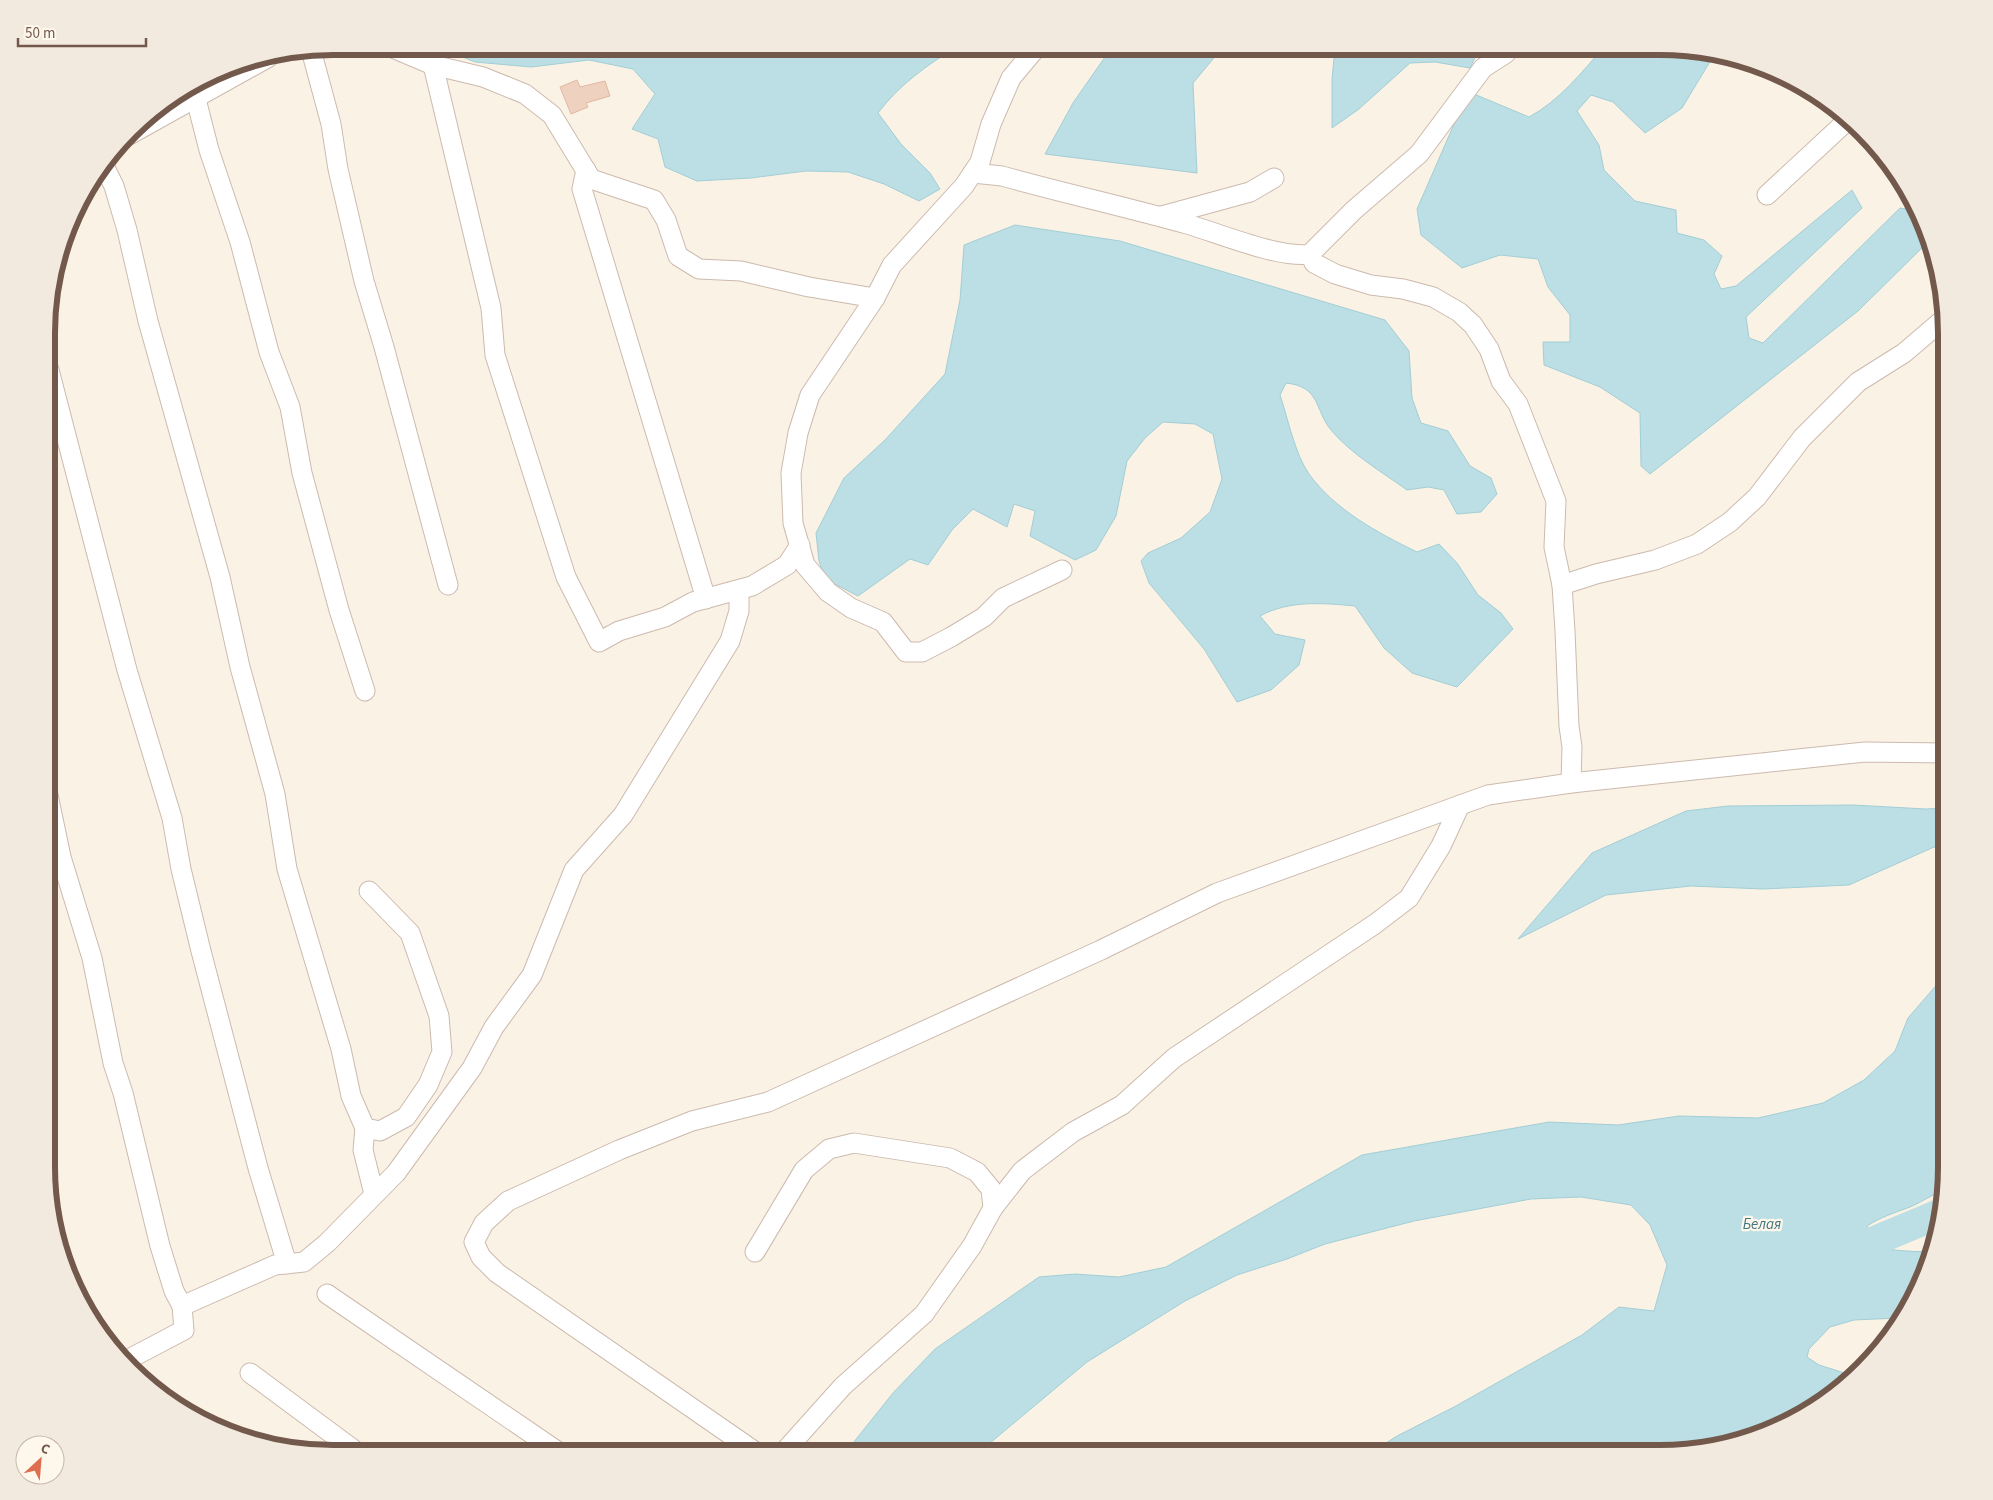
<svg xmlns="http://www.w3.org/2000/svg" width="1993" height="1500" viewBox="0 0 1993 1500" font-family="'Source Sans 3',sans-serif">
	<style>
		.water { fill: #bbdfe4; stroke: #a2ced5 }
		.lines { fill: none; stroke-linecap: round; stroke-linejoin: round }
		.river { stroke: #bbdfe4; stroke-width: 30 }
		.building { fill: #efd1bf; stroke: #e1b8a0 }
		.minor-casing { stroke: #ccbaad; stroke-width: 21 }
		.minor { stroke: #fff; stroke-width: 19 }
		.labels { text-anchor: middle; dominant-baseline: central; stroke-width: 4.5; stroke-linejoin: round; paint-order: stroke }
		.water-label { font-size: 15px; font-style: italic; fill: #43767f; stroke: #fef7ec }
		.rim { fill: none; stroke: #73594c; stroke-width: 6 }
	</style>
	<rect width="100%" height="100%" fill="#fbf2e6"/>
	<g class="water">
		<path d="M436,46l520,1c-30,19 -57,38 -78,66l23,31 29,29 10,16 -21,12 -35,-17 -36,-12 -42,-1 -55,7 -54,3 -32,-14 -7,-28 -26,-10 23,-35 -22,-25 -44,-9 -58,7 -56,-5z"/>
		<polygon points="1112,47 1223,47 1193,83 1197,173 1045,154 1073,103"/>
		<polygon points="1335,47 1480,47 1470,68 1435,62 1410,63 1359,109 1332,128 1332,80"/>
		<path d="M1604,47h74l36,8 -32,53 -37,25 -32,-31 -22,-7 -14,16 22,34 5,25 31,31 41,9 1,23 27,7 18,16 -8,18 7,15 15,-3 116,-96 10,18 -116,109 3,21 14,5 137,-135 19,3 11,29 -72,71 -208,163 -9,-8 -1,-53 -40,-26 -56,-22 -1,-23h27v-27l-22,-28 -10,-28 -38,-4 -38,13 -41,-33 -4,-26 38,-87 19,-28 55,23c30,-16 53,-45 75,-70z"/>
		<path d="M1015,225l105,16 265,79 24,31 3,47 9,25 27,8 22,35 21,12 6,16 -16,18 -24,2 -13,-24 -16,-3 -21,3c-25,-18 -56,-36 -76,-60 -17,-21 -10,-43 -45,-47l-6,12c8,24 15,59 29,79 26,36 69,59 108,78l22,-8 18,19 21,32 23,18 12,16 -56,58 -45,-14 -28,-25 -29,-42c-32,-3 -66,-6 -95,10l15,18 30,6 -6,25 -28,25 -34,12 -33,-53 -55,-66 -8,-22 7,-8 33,-15 29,-26 12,-33 -9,-45 -18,-10 -32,-2 -18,16 -18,23 -11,55 -20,34 -21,10 -45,-24 5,-25 -21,-7 -7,23 -34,-18 -21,21 -24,35 -18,-6 -52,37 -29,-15 -6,-8 -4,-12 -3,-28 28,-55 41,-38 60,-66 15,-74 4,-55z"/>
		<polygon points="1853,805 1926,809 1946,808 1946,850 1934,847 1849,885 1763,889 1691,886 1606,895 1518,939 1592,853 1686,811 1728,806"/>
		<path d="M1946,974l-1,217c-13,3 -23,11 -35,16 -16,6 -29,10 -43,19l9,23c19,0 36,4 55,2l-6,26 -26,41 -45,2 -24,7 -21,22 -2,8 12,8 32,10 -64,49 -71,24 -56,6h-291l28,-18 57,-29 128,-72 37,-28 35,4 13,-46 -17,-40 -19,-20 -50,-8 -50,2 -117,22 -89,23 -38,15 -50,16 -52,26 -98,61 -109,91h-133l48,-60 42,-44 104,-72 36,-3 44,3 47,-10 196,-112 187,-33 69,3 61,-9 79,2 65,-15 41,-23 31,-29 13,-33z"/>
	</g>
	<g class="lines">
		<polyline class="river" points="1836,1257 1939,1214"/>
	</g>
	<polygon class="building" points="577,80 580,87 605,81 610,96 586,103 588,107 571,114 560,87"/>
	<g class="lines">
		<defs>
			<g id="minor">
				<polyline points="388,46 433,65 483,77 525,94 552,115 591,179 654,200 666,220 678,256 699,269 741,271 809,287 875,298 892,265 964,186 980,162 991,124 1011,78 1037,47"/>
				<polyline points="311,50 331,124 338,169 364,281 384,347 448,585"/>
				<polyline points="433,65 491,308 495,355 566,577 599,642 619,631 665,617 693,602 752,586 787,565 800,545"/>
				<polyline points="196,99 209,150 240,242 269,352 290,407 302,473 339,610 365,691"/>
				<polyline points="129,135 269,57"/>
				<polyline points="104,166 114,186 127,230 148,321 220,577 240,667 275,794 287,869 341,1049 351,1096 365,1128 380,1131 406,1117 428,1085 442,1052 439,1016 410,933 369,891"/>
				<polyline points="586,170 582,189 706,599"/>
				<path d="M973,173l29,3c61,17 124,31 185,48 31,9 93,35 123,30l44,-44 65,-56 64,-86 22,-14 6,-7"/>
				<polyline points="1767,195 1850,118"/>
				<polyline points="1162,216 1250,192 1274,178"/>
				<polyline points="1310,254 1314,263 1335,274 1371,285 1403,289 1433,297 1459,312 1473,325 1489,349 1501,381 1518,404 1556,501 1554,547 1562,585 1565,631 1569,726 1572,747 1571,783"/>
				<polyline points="875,298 810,395 798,433 791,473 793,523 805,565 828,592 851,608 883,622 906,652 922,652 951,637 984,617 1003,598 1062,570"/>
				<polyline points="49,370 127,670 172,818 181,869 201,951 258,1168 287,1264"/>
				<polyline points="1562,585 1596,574 1655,560 1697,544 1730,522 1757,497 1802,438 1858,382 1904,353 1945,318"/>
				<polyline points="48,795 61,857 92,958 113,1063 123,1093 160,1246 174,1291 182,1306"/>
				<polyline points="365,1128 363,1150 374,1194"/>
				<polyline points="755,1252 804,1170 829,1149 854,1143 950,1158 977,1172 991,1189 993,1208"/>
				<polyline points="327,1294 560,1453"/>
				<polyline points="127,1360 184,1330 182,1306 275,1265 304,1262 327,1243 396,1173 472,1068 494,1027 532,975 574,870 623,815 730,641 739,611 739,591"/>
				<polyline points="250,1373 358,1453"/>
				<polyline points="757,1453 497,1273 481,1257 474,1242 484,1223 508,1201 619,1150 692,1121 768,1102 1101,950 1217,893 1488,795 1571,783 1865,752 1946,753"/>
				<polyline points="783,1453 843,1386 924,1314 972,1246 993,1208 1022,1171 1073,1132 1122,1105 1174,1058 1375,924 1409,898 1441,846 1460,805"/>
			</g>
		</defs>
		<use href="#minor" class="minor-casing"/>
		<use href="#minor" class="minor"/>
	</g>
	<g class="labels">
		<g class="water-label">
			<text x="1762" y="1224">Белая</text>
		</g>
	</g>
	<path d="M0 0H1993V1500H0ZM333 55H1660A278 278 0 0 1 1938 333V1167A278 278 0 0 1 1660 1445H333A278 278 0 0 1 55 1167V333A278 278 0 0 1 333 55Z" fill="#f3eadf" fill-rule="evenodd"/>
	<path class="rim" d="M333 55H1660A278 278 0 0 1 1938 333V1167A278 278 0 0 1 1660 1445H333A278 278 0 0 1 55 1167V333A278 278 0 0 1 333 55Z"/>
	<g transform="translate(40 1460) rotate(26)"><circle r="24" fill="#fef7ec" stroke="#c6b8ac"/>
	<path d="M0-4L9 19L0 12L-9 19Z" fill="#df6e51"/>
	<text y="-8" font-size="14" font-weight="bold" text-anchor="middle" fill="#73594c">С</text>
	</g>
	<path d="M18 38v8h128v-8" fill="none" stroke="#73594c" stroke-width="2.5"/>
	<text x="25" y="38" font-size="15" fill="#73594c" stroke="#fef7ec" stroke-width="4" paint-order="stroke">50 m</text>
</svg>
